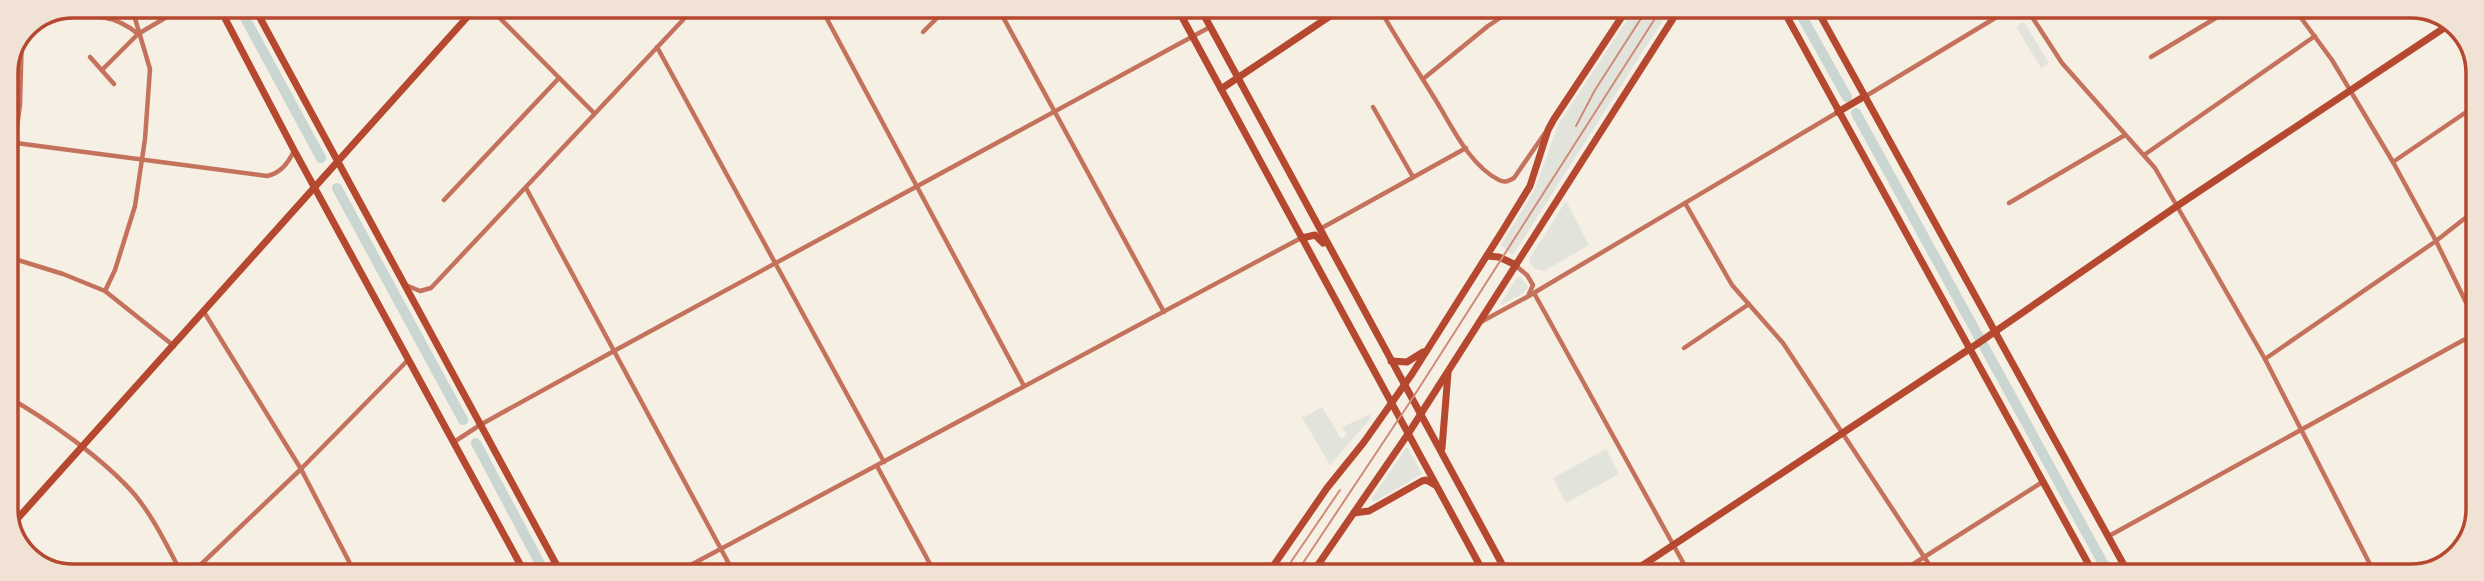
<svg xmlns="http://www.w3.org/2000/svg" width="2484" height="581" viewBox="0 0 2484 581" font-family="'Fira Sans Condensed',sans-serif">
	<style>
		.green { fill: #e2e4dc }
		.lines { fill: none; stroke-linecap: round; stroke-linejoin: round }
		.canal { stroke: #c9d6d2; stroke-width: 10 }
		.minor { stroke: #c5725c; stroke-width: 4.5 }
		.secondary { stroke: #b5482f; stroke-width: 7 }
		.tram { stroke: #cf8b77; stroke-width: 2 }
		.rim { fill: none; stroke: #b5482f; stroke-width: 3.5 }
	</style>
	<rect width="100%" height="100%" fill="#f6efe4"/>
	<g class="green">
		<polygon points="1636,6 1672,6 1513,255 1501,245 1534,191 1558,125"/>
		<polygon points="2024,22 2049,63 2041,68 2016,27"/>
		<polygon points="1566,201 1589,245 1544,271 1535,269 1529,262 1530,258"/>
		<polygon points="1520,277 1527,285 1528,288 1522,294 1499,306 1517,278"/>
		<polygon points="1322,407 1341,439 1347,435 1342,427 1371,414 1370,419 1330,465 1300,414 1304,417"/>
		<polygon points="1406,448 1408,448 1422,474 1376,501 1373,501 1372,498"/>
		<polygon points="1606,449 1619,474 1566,503 1553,478"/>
	</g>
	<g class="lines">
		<g class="canal">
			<polyline points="238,5 321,158"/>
			<polyline points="1796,6 1847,97"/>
			<polyline points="1856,113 2110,576"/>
			<polyline points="337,188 463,420"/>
			<polyline points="476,443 546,575"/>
		</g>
		<g class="minor">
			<polyline points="487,5 594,113"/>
			<polyline points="820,6 1024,386"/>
			<polyline points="997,6 1164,312"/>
			<path d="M1378,6c18,32 38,62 57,93 17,27 34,66 64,81 6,3 10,1 15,-2l31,-45"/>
			<polyline points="2025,6 2062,63 2155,168 2265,359 2376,576"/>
			<polyline points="2293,7 2332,60 2393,162 2436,241 2478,327"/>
			<path d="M46,16c34,0 64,-6 92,18l49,-29"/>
			<polyline points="923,32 949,6"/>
			<polyline points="657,47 884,462"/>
			<polyline points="90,57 114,84"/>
			<polyline points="2151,57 2234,7"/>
			<polyline points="102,70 138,34"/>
			<polyline points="1423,79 1488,26 1518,6"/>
			<polyline points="1866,96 2015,6"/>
			<polyline points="5,102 20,104"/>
			<polyline points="1373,107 1413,177"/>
			<path d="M16,143l251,33c14,-3 21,-13 27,-25"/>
			<polyline points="2144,155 2315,36"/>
			<polyline points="2393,162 2478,104"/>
			<polyline points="526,188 735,575"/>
			<polyline points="444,200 559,78"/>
			<polyline points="1685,203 1732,285 1783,343 1936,575"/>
			<polyline points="2009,203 2125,135"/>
			<polyline points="5,222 20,104 22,32"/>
			<polyline points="1320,229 1466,148"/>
			<polyline points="5,256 63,274 105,291 174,346"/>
			<polyline points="1516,266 1527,275 1533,285 1529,294"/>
			<polyline points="408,286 420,291 431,288 696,6"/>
			<polyline points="105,291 115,270 135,206 145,139 150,69 131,5"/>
			<polyline points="1534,293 1690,575"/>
			<polyline points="204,312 301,469 356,575"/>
			<polyline points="1479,323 1527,297 1838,112"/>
			<polyline points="1684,348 1749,304"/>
			<polyline points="2265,359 2436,241 2478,208"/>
			<path d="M6,396c41,23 98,63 129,99 19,23 33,53 47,79"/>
			<polyline points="454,442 480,425 614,351 1210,27"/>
			<polyline points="877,466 936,575"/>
			<polyline points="2109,536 2478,332"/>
			<polyline points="191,574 301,469 409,359"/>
			<polyline points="672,575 1301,238"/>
			<polyline points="1896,575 2044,481"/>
			<polyline points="2415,575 2462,548"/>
		</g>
		<g class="secondary">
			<polyline points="218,5 294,150 526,575"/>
			<polyline points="253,5 562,575"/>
			<polyline points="1176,6 1485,575"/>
			<polyline points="1199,6 1508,575"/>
			<polyline points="1781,6 2095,576"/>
			<polyline points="1815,6 2130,576"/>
			<polyline points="1221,89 1345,6"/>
			<polyline points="1838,112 1865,96"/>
			<polyline points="1302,238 1315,235 1323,243"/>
			<polyline points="1487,256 1499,257 1516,265"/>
			<polyline points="1391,361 1407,362 1423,352"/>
			<polyline points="1442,448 1448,373"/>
			<polyline points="1354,513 1369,511 1422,481 1426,480 1435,485"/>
			<polyline points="10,527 478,5"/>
			<polyline points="1267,575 1327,488 1364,442 1412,374 1503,230 1530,186 1548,130 1554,119 1629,6"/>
			<polyline points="1311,575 1408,434 1681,6"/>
			<polyline points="1628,575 1977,344 2177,206 2453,22"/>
		</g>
		<g class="tram">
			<polyline points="1576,126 1595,90 1649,6"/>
			<polyline points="1282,575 1340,490"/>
			<polyline points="1295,575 1412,399 1663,6"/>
		</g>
	</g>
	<path d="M0 0H2484V581H0ZM73 18H2411A55 55 0 0 1 2466 73V509A55 55 0 0 1 2411 564H73A55 55 0 0 1 18 509V73A55 55 0 0 1 73 18Z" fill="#f1e2d6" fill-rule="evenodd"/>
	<path class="rim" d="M73 18H2411A55 55 0 0 1 2466 73V509A55 55 0 0 1 2411 564H73A55 55 0 0 1 18 509V73A55 55 0 0 1 73 18Z"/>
</svg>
